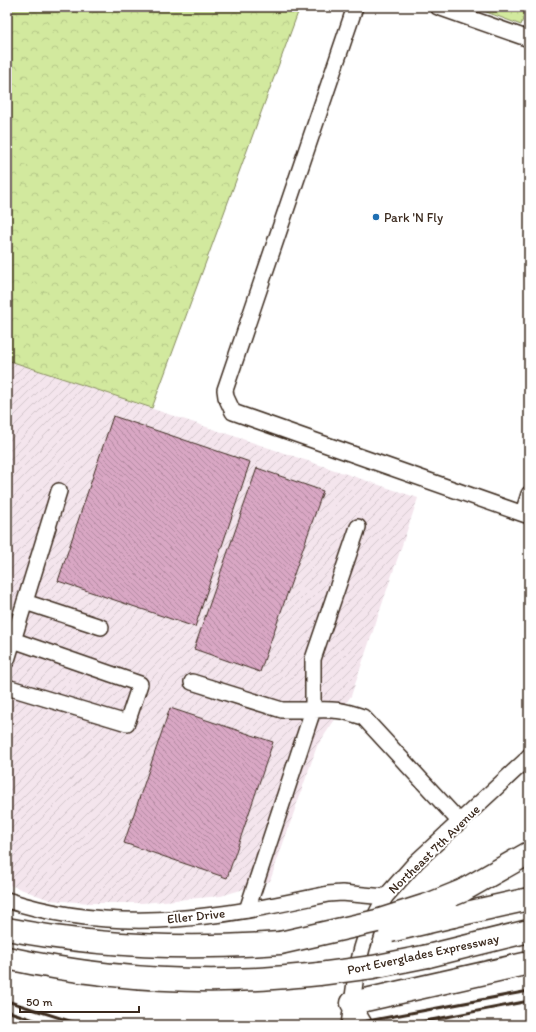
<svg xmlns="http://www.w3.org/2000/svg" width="536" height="1032" viewBox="0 0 536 1032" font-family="Itim,sans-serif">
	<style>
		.industrial { fill: url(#industrial-furrows) }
		.forest { fill: url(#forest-crowns); stroke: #868a5e }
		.building { fill: url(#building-back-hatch); stroke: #3b2a1e }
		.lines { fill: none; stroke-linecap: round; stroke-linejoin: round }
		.minor-casing { stroke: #3b2a1e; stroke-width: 18 }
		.highway-casing { stroke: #3b2a1e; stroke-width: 25 }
		.minor { stroke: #fff; stroke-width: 15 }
		.highway { stroke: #fff; stroke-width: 22 }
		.rail { stroke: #3b2a1e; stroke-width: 3 }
		.highway-bridge-casing { stroke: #3b2a1e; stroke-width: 25; stroke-linecap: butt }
		.highway-bridge { stroke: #fff; stroke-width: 22 }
		.poi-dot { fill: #1f6fb2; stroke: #fff; stroke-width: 1.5 }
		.labels { text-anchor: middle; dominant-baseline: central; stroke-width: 4; stroke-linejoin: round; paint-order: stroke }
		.poi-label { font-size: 13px; fill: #3b2a1e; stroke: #fff; text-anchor: start }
		.street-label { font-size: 13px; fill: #3b2a1e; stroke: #fff }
	</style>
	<defs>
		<pattern id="industrial-furrows" width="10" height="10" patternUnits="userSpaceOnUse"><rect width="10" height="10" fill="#f4e5ed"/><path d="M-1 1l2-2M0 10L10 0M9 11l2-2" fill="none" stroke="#d2c5cb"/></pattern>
		<pattern id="forest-crowns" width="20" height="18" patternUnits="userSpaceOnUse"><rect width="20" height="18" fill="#d2e99e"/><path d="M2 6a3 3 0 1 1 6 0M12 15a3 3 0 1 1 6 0" fill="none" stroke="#b5c888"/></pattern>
		<pattern id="building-back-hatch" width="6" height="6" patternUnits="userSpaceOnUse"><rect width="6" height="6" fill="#d9a7c4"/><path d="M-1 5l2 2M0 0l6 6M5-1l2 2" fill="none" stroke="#b1889f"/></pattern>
	</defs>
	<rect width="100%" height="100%" fill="#fff"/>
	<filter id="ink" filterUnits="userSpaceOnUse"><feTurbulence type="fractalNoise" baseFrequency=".025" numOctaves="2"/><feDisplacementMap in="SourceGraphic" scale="8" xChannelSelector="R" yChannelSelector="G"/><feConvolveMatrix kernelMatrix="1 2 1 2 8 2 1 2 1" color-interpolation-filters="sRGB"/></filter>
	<g filter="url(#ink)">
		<polygon class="industrial" points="7,360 418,498 351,696 317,746 270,881 221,896 142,903 90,903 50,900 7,884"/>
		<g class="forest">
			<polygon points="7,7 300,7 152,408 7,360"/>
			<polygon points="473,7 527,7 521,25"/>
		</g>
		<g class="building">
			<polygon points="113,416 250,462 195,627 58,581"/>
			<polygon points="257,468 323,491 260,672 194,649"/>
			<polygon points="170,708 273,742 227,878 124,843"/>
		</g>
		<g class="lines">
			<defs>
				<g id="minor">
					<polyline points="355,7 225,390 226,397 233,412 529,516"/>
					<polyline points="438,7 529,39"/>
					<polyline points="523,513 529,494"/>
					<polyline points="25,602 101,627"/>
					<polyline points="7,660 59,491"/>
					<polyline points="192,682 282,710 313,710 313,659 358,527"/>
					<polyline points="7,687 127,723 140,684 13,640"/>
					<path d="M7,900c66,22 139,24 207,15 38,-4 76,-13 114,-21l14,-1 43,4"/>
					<path d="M247,910l66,-200c20,-1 30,0 50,7l97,105"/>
					<polyline points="352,1003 365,1025"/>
					<polyline points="349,1025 357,968 362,948 367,932 385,897 416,862 525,761 529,756"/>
				</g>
				<g id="highway">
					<polyline points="462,891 529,853"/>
					<polyline points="453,916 529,899"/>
					<path d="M7,929c92,18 180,21 273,14"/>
					<polyline points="428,956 529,931"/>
					<path d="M7,958c82,18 168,25 251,21 21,-1 41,-3 61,-5"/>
					<polyline points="352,1003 529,963"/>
				</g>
			</defs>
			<use href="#minor" class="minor-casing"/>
			<use href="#highway" class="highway-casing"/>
			<use href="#minor" class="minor"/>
			<use href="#highway" class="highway"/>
			<g class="rail">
				<polyline points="7,1001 82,1025"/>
				<polyline points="7,1011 49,1025"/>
				<polyline points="346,1025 529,991"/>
				<polyline points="405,1025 529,1001"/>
			</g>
			<defs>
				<g id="highway-bridge">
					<polyline points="390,931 453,916"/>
					<polyline points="280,943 377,921 430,904 462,891"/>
					<polyline points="319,974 373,967 428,956"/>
				</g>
			</defs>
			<use href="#highway-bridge" class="highway-bridge-casing"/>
			<use href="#highway-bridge" class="highway-bridge"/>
		</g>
	</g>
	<circle class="poi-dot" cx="376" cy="217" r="4"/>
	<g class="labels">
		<g class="poi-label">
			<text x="384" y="217">Park 'N Fly</text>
		</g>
		<g class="street-label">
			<text transform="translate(434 849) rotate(-44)">Northeast 7th Avenue</text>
			<text transform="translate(196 916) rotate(-6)">Eller Drive</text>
			<text transform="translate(423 954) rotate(-12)">Port Everglades Expressway</text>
		</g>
	</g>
	<rect width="536" height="1032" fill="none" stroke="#fff" stroke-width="24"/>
	<rect x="12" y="12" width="512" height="1008" fill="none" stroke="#3b2a1e" stroke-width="1.5" filter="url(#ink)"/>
	<path d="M20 1006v6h119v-6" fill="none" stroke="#3b2a1e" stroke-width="2"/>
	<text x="26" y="1006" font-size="12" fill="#3b2a1e" stroke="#ffffff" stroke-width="3" paint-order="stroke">50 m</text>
</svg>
